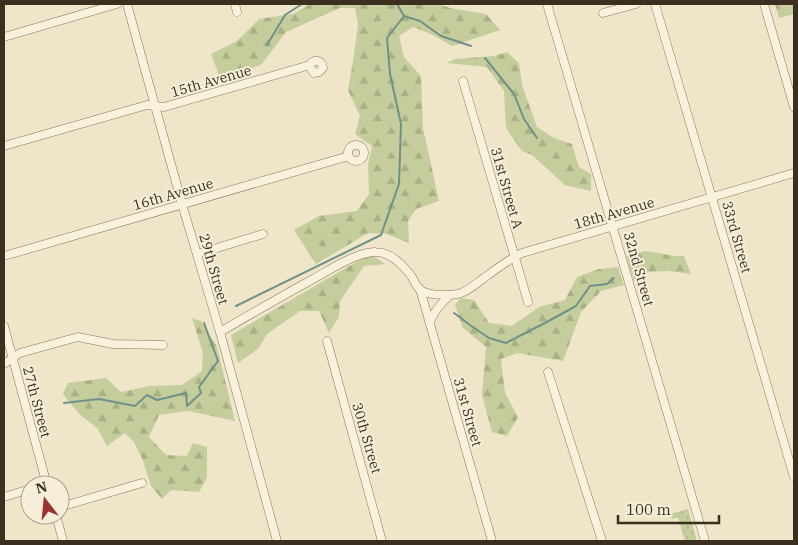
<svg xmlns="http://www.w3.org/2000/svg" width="798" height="545" viewBox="0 0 798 545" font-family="'IBM Plex Serif',serif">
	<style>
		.green { fill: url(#green-dots) }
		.forest { fill: url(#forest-firs) }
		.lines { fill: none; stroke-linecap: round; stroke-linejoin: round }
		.stream { stroke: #6f918a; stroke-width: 2 }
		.minor-casing { stroke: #8b775d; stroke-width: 9 }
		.minor { stroke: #f9f1dc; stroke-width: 8 }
		.labels { text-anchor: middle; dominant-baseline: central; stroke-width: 4; stroke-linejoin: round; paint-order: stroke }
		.street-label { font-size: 14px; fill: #3b2f20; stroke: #f6eed8 }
	</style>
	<defs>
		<pattern id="green-dots" width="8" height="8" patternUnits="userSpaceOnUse" patternTransform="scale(1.25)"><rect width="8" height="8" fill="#c5cd9c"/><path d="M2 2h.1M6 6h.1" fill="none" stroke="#aab086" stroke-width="1.8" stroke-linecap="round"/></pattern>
		<pattern id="forest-firs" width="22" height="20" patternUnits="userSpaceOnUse" patternTransform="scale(1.25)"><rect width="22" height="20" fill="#c5cd9c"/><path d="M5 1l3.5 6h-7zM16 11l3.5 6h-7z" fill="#aab086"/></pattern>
	</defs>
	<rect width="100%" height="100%" fill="#efe5c8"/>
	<polygon class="green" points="688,509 697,541 685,541 678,517 672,519 670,514"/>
	<g class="forest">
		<polygon points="310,4 438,4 450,8 486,14 500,30 452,46 433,35 413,27 399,36 404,57 421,76 423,128 439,201 416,209 408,221 409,243 387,234 368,233 316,264 294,230 319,216 357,211 369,194 368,165 372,146 355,134 360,116 348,90 353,61 358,25 355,8 340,8 286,32 261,65 220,78 211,54 237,41 259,19 293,14"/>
		<polygon points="775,4 794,4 794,14 779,18"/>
		<polygon points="507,52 519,63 522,85 537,127 554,138 572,144 579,167 591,174 591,191 565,185 532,155 522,151 506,128 504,91 487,67 447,63 455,59 494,56"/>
		<polygon points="646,251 675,256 684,256 691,274 668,271 643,272 634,281 626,256"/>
		<polygon points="373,256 385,264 364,266 340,301 339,317 329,333 319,311 300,311 267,334 259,348 238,363 231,335 363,258"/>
		<polygon points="618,267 624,285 601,291 581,312 563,361 517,353 501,359 505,393 518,417 507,436 492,432 482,395 486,347 463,328 455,305 460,298 474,300 489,323 512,326 539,307 565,300 577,277 599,269"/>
		<polygon points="192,318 201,321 217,347 235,421 188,411 159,415 149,437 166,455 187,456 193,443 207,447 207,478 199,492 171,490 162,499 151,486 143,461 134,442 125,433 107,446 97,428 79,414 63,394 68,383 106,378 121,392 149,386 182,385 202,371 203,353"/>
	</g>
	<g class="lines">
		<g class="stream">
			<polyline points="404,16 420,21 441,36 471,46"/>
			<polyline points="267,45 285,15 302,4"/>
			<polyline points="485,58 514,94 524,119 537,138"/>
			<polyline points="236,306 381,235 399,184 401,124 390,74 387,38 404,16 397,4"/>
			<polyline points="454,313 470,325 489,338 506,343 543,324 576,306 590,286 607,284 614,278"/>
			<polyline points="64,403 99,399 135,406 147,395 157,400 186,393 187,406 201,393 199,387 218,361 204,323"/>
		</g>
		<defs>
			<g id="minor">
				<polyline points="127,4 182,204 220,332 277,541"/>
				<polyline points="235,4 237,12"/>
				<polyline points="547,4 705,541"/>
				<polyline points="655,4 794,477"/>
				<polyline points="764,4 794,107"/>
				<polyline points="603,13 636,4"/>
				<polyline points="4,37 117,4"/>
				<polyline points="463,81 528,302"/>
				<circle cx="356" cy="153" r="8"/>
				<path d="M4,146l143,-41 17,2 146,-42c4,-7 12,-5 13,3l-4,4 -5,1 -3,-4 -1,-4"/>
				<polyline points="197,254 263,234"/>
				<polyline points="4,256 349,156"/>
				<polyline points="420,289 492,541"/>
				<path d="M430,321c5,-11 11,-18 20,-26"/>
				<polyline points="4,326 47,485"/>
				<path d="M220,332c31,-18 62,-36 93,-53 15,-8 45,-28 63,-27 15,0 27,13 36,25 2,4 5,10 8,13 9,6 32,6 41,3 8,-3 16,-10 23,-15 12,-9 24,-18 38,-25l272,-80"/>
				<polyline points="327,341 382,541"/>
				<polyline points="4,364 20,353 78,337 113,344 163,345"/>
				<polyline points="548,372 602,541"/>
				<polyline points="4,497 30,489"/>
				<polyline points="60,507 142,483"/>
				<polyline points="56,515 63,541"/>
			</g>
		</defs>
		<use href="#minor" class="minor-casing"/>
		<use href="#minor" class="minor"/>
	</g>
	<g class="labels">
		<g class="street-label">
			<text transform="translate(211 81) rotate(-16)">15th Avenue</text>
			<text transform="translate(507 188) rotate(74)">31st Street A</text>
			<text transform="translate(173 194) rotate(-16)">16th Avenue</text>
			<text transform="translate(614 213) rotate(-16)">18th Avenue</text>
			<text transform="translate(737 237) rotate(74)">33rd Street</text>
			<text transform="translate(214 269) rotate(74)">29th Street</text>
			<text transform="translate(639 269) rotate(74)">32nd Street</text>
			<text transform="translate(37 402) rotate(75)">27th Street</text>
			<text transform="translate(468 412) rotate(74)">31st Street</text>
			<text transform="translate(367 438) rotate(74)">30th Street</text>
		</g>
	</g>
	<rect width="798" height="545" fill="none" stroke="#3b2f20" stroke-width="10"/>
	<g transform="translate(45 500) rotate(344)"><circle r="24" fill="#f6eed8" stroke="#aba28e"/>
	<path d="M0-4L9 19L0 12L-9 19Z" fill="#9a312d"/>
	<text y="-8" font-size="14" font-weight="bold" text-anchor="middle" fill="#3b2f20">N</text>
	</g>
	<path d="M618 515v8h101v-8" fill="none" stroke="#3b2f20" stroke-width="2.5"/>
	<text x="626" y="515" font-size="15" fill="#3b2f20" stroke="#f6eed8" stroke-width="4" paint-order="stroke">100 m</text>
</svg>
